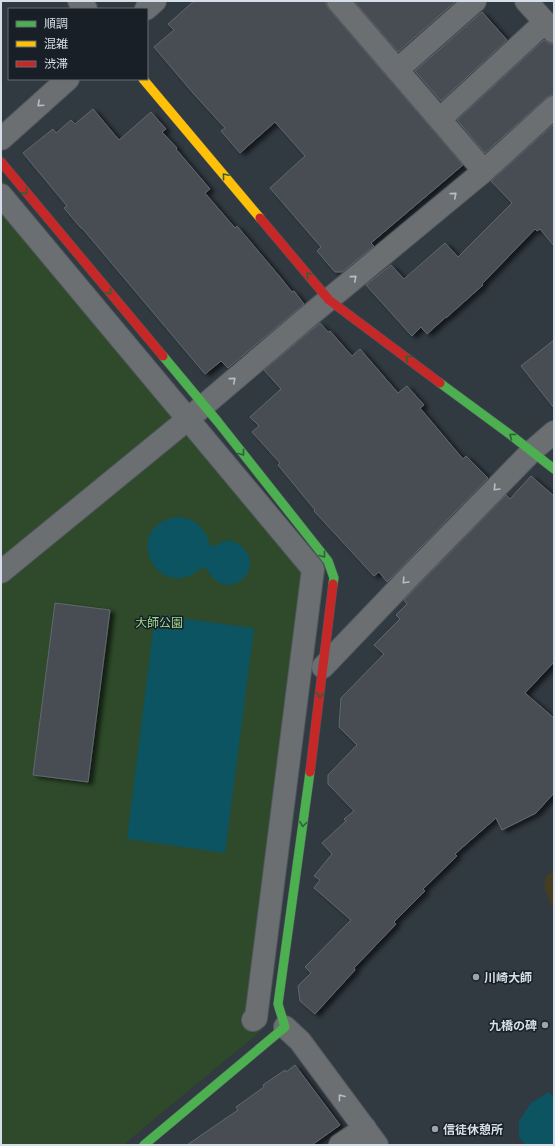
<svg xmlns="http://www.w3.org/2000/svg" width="555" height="1146" viewBox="0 0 555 1146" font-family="'Noto Sans','Noto Sans JP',sans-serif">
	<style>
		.green { fill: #2e4a2a }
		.sand { fill: #443d23 }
		.water { fill: #0c5461 }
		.building { fill: #464d53; stroke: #616870; filter: url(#shadow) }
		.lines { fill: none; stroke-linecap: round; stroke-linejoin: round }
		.street-casing { stroke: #50575e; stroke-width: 24 }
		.fast-casing { stroke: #50575e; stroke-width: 10 }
		.slow-casing { stroke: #50575e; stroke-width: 10 }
		.jam-casing { stroke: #50575e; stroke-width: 10 }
		.street { stroke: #6c6f72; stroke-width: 22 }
		.fast { stroke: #4caf50; stroke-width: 9 }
		.slow { stroke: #ffc107; stroke-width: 9 }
		.jam { stroke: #c62828; stroke-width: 9 }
		.oneway { stroke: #b6bdc5 }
		.oneway2 { stroke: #2f6039 }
		.poi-dot { fill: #9ca5ae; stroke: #181f26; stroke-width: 1.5 }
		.labels { text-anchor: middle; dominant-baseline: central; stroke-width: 3; stroke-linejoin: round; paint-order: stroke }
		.park-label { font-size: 12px; fill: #9ed98e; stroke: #181f26 }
		.poi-label { font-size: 12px; font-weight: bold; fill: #d6dfe9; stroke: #181f26; text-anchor: start }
	</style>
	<defs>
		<filter id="shadow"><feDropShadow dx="4.5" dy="2.5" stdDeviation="2" flood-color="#0009"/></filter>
	</defs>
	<rect width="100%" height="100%" fill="#313941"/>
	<polygon class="green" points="1,177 325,573 262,1030 123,1145 1,1145"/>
	<polygon class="sand" points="554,871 554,909 549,901 544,887 546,876"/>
	<g class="water">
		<path d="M178,517c17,1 28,12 32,28l4,2c3,-2 7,-5 11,-6 13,-2 26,11 25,24 -1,13 -15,23 -27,19 -13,-3 -12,-14 -20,-17 -47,41 -84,-43 -25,-50z"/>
		<polygon points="155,615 254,628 225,853 127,839"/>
		<polygon points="549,1092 554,1098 554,1145 525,1145 519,1137 519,1121 531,1103"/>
	</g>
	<g class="building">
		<polygon points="194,1 326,1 326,4 329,9 463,165 371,243 374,246 342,272 335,272 317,251 321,247 270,188 305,156 275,122 240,153 221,131 225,128 193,93 154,47 174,30 168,24"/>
		<polygon points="354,1 456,1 398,52"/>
		<polygon points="482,12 507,40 441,101 415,71"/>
		<polygon points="544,40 550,44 554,44 554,95 551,95 546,98 485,153 457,120"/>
		<polygon points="93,109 119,140 151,112 166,129 162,132 177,148 176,149 210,189 205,193 235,228 237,226 280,277 292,292 294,291 304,304 228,368 221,361 205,374 82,228 81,228 64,208 67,206 23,153 53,129 56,133 71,120 75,124"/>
		<polygon points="554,124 554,246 540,229 537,231 535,229 482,284 483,285 446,318 446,317 427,334 421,327 412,336 366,285 391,265 404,279 445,243 458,257 512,203 491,181"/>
		<polygon points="320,323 328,332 330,331 352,356 360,349 398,393 407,386 424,405 420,408 463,459 466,456 488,478 387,582 379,572 374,576 314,511 315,510 278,465 280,463 252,432 259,426 250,417 281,389 264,370"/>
		<polygon points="554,340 554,408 521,366"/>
		<polygon points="531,476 554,496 554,662 525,693 554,718 554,793 536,813 502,830 496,818 455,854 457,856 423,889 425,891 394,922 396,924 354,968 355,970 315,1014 300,1001 298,986 311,973 305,967 351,920 314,888 320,880 314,876 332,854 322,843 346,821 344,819 354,811 328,784 328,775 357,745 339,727 341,698 384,654 374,645 400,619 396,615 407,604 404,600 506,495 510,499"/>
		<polygon points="55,603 110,610 88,782 33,775"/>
		<polygon points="295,1065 340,1125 312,1145 187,1145 238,1110 236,1107 264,1087 263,1085 285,1070 286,1072"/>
	</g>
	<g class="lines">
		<defs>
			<g id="street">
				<polyline points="79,1 86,9"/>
				<polyline points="338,1 484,171"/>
				<polyline points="526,1 554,32"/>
				<polyline points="146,9 155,1"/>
				<polyline points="397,70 475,1"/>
				<polyline points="440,119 545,22"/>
				<polyline points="1,139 68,79"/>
				<polyline points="1,195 313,569 256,1018 253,1020"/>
				<polyline points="1,572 188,419 310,315 484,171 554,107"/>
				<polyline points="323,667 413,573 532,451 554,432"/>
				<polyline points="285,1027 300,1041 377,1145"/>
				<polyline points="340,1145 365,1128"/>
			</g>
			<g id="fast">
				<polyline points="163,356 218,422 328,561 334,578 333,584"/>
				<polyline points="440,383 512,436 554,469"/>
				<polyline points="144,1145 285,1027 278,1004 310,772"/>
			</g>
			<polyline id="slow" points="143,79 260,218"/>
			<g id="jam">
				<polyline points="1,162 163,356"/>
				<polyline points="260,218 329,300 440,383"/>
				<polyline points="310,772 333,584"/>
			</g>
		</defs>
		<use href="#street" class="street-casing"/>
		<use href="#fast" class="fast-casing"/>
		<use href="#slow" class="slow-casing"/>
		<use href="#jam" class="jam-casing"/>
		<use href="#street" class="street"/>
		<use href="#fast" class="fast"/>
		<use href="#slow" class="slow"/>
		<use href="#jam" class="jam"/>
	</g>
	<defs><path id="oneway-chevron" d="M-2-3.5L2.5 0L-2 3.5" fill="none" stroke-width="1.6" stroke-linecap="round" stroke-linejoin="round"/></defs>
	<g class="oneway">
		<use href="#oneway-chevron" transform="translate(40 104) rotate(138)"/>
		<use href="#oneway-chevron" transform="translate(454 195) rotate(-40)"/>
		<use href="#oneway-chevron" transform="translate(354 278) rotate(-40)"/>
		<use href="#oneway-chevron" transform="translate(233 380) rotate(-40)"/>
		<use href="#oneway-chevron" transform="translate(496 488) rotate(134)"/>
		<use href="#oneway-chevron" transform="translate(405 581) rotate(133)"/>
		<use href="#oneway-chevron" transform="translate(341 1097) rotate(-127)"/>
	</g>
	<g class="oneway2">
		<use href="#oneway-chevron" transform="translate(225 176) rotate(-130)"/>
		<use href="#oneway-chevron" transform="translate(25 192) rotate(51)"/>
		<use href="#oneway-chevron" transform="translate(309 275) rotate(-130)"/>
		<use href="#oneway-chevron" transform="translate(109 292) rotate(50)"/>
		<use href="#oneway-chevron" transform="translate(408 358) rotate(-143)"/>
		<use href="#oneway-chevron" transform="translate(512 436) rotate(-143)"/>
		<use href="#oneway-chevron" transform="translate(242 453) rotate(52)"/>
		<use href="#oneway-chevron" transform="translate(323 555) rotate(52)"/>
		<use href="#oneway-chevron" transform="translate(320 695) rotate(97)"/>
		<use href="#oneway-chevron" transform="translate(303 824) rotate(98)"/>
	</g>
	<g class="poi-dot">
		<circle cx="476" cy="977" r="4"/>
		<circle cx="545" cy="1025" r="4"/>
		<circle cx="435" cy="1129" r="4"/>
	</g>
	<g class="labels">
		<g class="park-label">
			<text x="159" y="622">大師公園</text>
		</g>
		<g class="poi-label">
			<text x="484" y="977">川崎大師</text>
			<text x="537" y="1025" text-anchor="end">九橋の碑</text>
			<text x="443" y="1129">信徒休憩所</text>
		</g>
	</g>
	<rect width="555" height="1146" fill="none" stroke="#d6dfe9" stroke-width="4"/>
	<rect x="8" y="8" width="140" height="72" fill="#181f26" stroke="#646c74"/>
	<rect x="16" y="21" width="20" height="6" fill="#4caf50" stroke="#646c74"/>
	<text x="44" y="28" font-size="12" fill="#d6dfe9">順調</text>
	<rect x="16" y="41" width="20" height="6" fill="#ffc107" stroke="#646c74"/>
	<text x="44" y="48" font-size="12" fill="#d6dfe9">混雑</text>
	<rect x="16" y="61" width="20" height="6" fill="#c62828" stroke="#646c74"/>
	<text x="44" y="68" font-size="12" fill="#d6dfe9">渋滞</text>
</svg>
